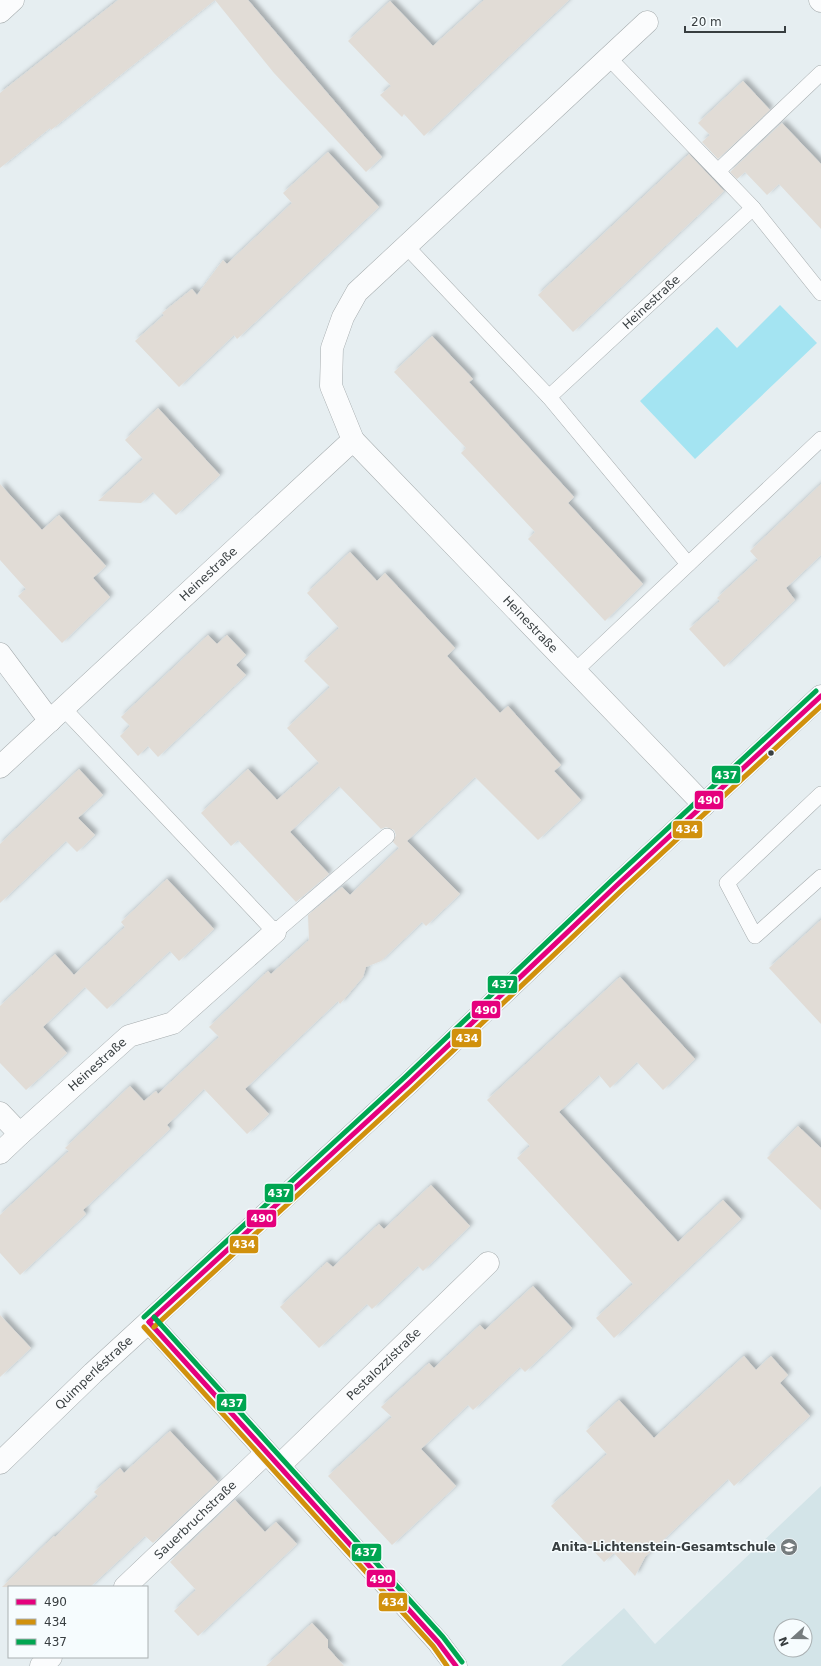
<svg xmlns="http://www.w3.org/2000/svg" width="821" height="1666" viewBox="0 0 821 1666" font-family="'DejaVu Sans',sans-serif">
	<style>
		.built { fill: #d3e4e8; fill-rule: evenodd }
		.green { fill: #a4e4f2 }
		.building { fill: #e1dcd6; filter: url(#shadow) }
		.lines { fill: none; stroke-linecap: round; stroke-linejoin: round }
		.lane-casing { stroke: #a6acae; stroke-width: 16 }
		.street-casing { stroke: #a6acae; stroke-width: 23 }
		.lane { stroke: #fbfcfd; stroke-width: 15 }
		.street { stroke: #fbfcfd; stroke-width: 22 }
		.bus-1-casing { stroke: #f6fcfe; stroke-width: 8 }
		.bus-2-casing { stroke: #f6fcfe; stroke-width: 8 }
		.bus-3-casing { stroke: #f6fcfe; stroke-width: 8 }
		.bus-1 { stroke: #e5007d; stroke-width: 5 }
		.bus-2 { stroke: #d1910d; stroke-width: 5 }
		.bus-3 { stroke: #00a651; stroke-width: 5 }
		.bus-dot { fill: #383e40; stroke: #f6fcfe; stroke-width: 1.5 }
		.labels { text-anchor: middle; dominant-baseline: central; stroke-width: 3; stroke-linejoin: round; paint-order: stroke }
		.street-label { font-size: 12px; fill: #383e40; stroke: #f6fcfe }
		.poi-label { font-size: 12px; font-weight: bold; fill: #383e40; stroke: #f6fcfe; text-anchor: end }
		.line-badge { stroke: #f6fcfe; stroke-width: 1.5 }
		.badge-label { font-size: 11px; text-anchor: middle; font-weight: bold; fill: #fff }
	</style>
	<defs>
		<filter id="shadow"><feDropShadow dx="3.5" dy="-3.5" stdDeviation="2" flood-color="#0004"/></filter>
	</defs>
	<rect width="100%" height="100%" fill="#e6eef1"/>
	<path class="built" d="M821,1486v180h-260l63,-58 31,36zM781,1626h24v24h-24z"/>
	<polygon class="green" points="780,305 817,343 695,459 640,401 717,327 737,348"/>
	<g class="building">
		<polygon points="118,0 215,0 51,130 50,128 0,168 0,93"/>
		<polygon points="215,0 248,0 382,157 366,172 274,73"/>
		<polygon points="484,0 569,0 424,136 404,114 402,117 380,95 391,86 348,41 390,1 433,46"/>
		<polygon points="743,81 770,110 718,159 702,142 710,135 698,123"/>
		<polygon points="782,123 821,164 821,229 779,184 767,195 745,172 737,179 730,172"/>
		<polygon points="328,152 379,207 237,339 234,335 179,387 135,341 164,315 162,313 192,289 197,295 223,260 227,264 292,203 283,193"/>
		<polygon points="689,154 724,191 573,332 538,295"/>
		<polygon points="432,336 473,379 469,382 574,497 568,503 643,584 605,621 528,539 535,532 461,453 466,448 394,372"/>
		<polygon points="158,408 220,475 176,515 153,492 141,503 98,501 143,459 125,440"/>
		<polygon points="0,484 42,530 59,515 106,566 93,578 110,597 62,643 18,596 26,589 0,560"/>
		<polygon points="821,484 821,555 786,588 795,600 724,667 689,629 720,601 717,598 758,560 750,551"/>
		<polygon points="350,552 377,581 385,573 455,648 447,656 500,713 508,706 561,765 554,771 581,800 538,840 475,777 407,841 460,894 426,926 422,922 381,961 366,967 363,977 340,1004 338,1001 245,1089 269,1114 247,1134 204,1089 167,1125 170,1129 83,1210 86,1214 20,1275 0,1253 0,1215 69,1151 65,1148 130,1086 144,1101 156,1091 158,1094 219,1037 209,1027 268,971 271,974 309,940 308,915 342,887 350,895 399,848 393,842 396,835 394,830 386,827 381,829 339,786 290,832 329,874 296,902 238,840 231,846 201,813 248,769 277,800 319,763 287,728 330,687 304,661 339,628 307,593"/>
		<polygon points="208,635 217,644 227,635 246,655 236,665 246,675 158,757 148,746 138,756 120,736 130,726 121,717"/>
		<polygon points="79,769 103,795 78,818 95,835 77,852 66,841 0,903 0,844"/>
		<polygon points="167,879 214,929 179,961 170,951 107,1009 85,987 43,1027 67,1053 26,1090 0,1063 0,1006 55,954 74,975 125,927 121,922"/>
		<polygon points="821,920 821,1024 769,968"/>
		<polygon points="620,977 695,1059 663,1090 637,1062 610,1088 599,1075 559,1112 678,1242 723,1200 741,1219 614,1338 596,1318 633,1284 517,1158 530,1146 487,1100"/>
		<polygon points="798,1126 821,1148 821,1210 767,1158"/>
		<polygon points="431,1185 470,1226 423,1271 418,1266 372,1309 367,1304 319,1348 280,1307 327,1262 333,1267 379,1224 384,1229"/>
		<polygon points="533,1286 572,1328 525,1372 520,1367 473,1410 468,1405 421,1449 456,1486 392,1545 328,1476 392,1417 381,1407 429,1363 434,1368 480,1325 485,1330"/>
		<polygon points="0,1315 31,1348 0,1377"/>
		<polygon points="744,1356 756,1370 771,1356 788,1375 780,1383 810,1416 734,1486 728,1479 645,1557 635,1576 614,1553 604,1562 551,1506 607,1454 586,1431 619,1400 654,1438"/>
		<polygon points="170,1431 218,1482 153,1543 145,1536 90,1587 2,1587 54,1536 55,1537 98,1496 94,1492 120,1468 124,1473"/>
		<polygon points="235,1500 265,1532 276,1522 297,1544 198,1636 174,1611 196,1590 170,1562"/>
		<polygon points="312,1623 328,1640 328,1648 344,1666 266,1666"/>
	</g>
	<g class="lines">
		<defs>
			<g id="lane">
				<polyline points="608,57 753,208 821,293"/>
				<polyline points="718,171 821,73"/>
				<path id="s1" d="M407,247l142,150 204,-189"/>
				<polyline points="549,397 688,564"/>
				<polyline points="575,671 821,439"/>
				<polyline points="64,709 275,932 387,836"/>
				<polyline points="821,794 727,883 755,936 821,877"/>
			</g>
			<g id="street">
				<polyline points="820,0 821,1"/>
				<polyline points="0,12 13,0"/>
				<polyline points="353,440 331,386 332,348 343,317 357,292 647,22"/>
				<polyline points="0,654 50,721"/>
				<path id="s2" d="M0,767l353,-327 351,365"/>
				<path id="s3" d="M0,1113l20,21 109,-98 44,-13 102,-91"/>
				<polyline points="0,1153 20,1134"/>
				<polyline points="149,1322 438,1642 456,1666"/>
				<path id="s4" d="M0,1463l93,-90 317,-291 206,-196 205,-190"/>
				<path id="s5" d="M279,1466l209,-203"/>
				<path id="s6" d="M125,1587l141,-134"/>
				<polyline points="41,1666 51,1657"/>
			</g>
		</defs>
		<use href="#lane" class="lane-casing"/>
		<use href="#street" class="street-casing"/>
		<use href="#lane" class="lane"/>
		<use href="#street" class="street"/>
		<defs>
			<g id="bus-1">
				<polyline points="149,1322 410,1082 616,886 821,696"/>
				<polyline points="149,1322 438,1642 456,1666"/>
			</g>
			<g id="bus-2">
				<polyline points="144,1327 433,1646 447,1666"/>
				<polyline points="154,1327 415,1087 621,891 821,706"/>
			</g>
			<g id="bus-3">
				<polyline points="144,1317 405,1077 611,881 816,691"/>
				<polyline points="154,1317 443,1637 462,1662"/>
			</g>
		</defs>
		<use href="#bus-1" class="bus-1-casing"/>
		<use href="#bus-2" class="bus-2-casing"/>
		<use href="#bus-3" class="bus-3-casing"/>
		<use href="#bus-1" class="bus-1"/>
		<use href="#bus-2" class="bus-2"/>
		<use href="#bus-3" class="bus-3"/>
	</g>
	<defs>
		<symbol id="school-disc" viewBox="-11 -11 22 22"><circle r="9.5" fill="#757c7e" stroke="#f6fcfe"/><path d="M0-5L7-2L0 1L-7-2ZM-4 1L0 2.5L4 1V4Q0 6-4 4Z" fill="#fff"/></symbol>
	</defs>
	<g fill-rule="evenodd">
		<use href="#school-disc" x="779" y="1537" width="20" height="20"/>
	</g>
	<circle class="bus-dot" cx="771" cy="753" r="3.5"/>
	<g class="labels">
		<g class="street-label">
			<text stroke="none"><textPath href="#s1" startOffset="346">Heinestraße</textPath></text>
			<text stroke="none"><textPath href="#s2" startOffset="284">Heinestraße</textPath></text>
			<text stroke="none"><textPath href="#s2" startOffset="737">Heinestraße</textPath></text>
			<text stroke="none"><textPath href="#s3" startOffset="133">Heinestraße</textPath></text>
			<text stroke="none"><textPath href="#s5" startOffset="146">Pestalozzistraße</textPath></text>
			<text stroke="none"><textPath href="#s4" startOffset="130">Quimperléstraße</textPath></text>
			<text stroke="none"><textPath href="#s6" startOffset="97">Sauerbruchstraße</textPath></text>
		</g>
		<g class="poi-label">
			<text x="776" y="1547">Anita-Lichtenstein-Gesamtschule</text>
		</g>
	</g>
	<g class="line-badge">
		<rect x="711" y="765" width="30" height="19" rx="4" fill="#00a651"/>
		<rect x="694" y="790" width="30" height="20" rx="4" fill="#e5007d"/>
		<rect x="672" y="820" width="31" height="19" rx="4" fill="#d1910d"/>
		<rect x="487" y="975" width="31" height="19" rx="4" fill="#00a651"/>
		<rect x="471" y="1000" width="30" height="19" rx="4" fill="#e5007d"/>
		<rect x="451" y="1028" width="31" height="20" rx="4" fill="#d1910d"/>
		<rect x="264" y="1183" width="30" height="20" rx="4" fill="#00a651"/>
		<rect x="246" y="1209" width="31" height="19" rx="4" fill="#e5007d"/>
		<rect x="229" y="1235" width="30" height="19" rx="4" fill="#d1910d"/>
		<rect x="216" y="1393" width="31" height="19" rx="4" fill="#00a651"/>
		<rect x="351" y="1543" width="31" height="19" rx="4" fill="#00a651"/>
		<rect x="366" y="1569" width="30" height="19" rx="4" fill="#e5007d"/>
		<rect x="378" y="1592" width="30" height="20" rx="4" fill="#d1910d"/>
	</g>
	<g class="badge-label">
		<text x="726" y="779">437</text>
		<text x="709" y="804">490</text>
		<text x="687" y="833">434</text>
		<text x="503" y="988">437</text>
		<text x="486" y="1014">490</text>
		<text x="467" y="1042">434</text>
		<text x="279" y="1197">437</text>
		<text x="262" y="1222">490</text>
		<text x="244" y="1248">434</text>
		<text x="232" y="1407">437</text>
		<text x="366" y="1556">437</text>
		<text x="381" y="1583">490</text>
		<text x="393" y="1606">434</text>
	</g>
	<rect x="8" y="1586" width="140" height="72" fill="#f6fcfe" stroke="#aab0b2"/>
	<rect x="16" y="1599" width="20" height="6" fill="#e5007d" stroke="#aab0b2"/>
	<text x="44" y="1606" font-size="12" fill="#383e40">490</text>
	<rect x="16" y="1619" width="20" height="6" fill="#d1910d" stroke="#aab0b2"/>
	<text x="44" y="1626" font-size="12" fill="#383e40">434</text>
	<rect x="16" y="1639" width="20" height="6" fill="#00a651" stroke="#aab0b2"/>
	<text x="44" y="1646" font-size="12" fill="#383e40">437</text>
	<g transform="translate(793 1638) rotate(249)"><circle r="19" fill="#f6fcfe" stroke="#aab0b2"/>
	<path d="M0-3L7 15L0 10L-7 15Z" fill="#757c7e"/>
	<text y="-6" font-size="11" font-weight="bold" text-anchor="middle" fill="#383e40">N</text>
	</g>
	<path d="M685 26v6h100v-6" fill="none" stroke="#383e40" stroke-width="2"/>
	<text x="691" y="26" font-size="12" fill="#383e40" stroke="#f6fcfe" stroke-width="3" paint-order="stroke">20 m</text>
</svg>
